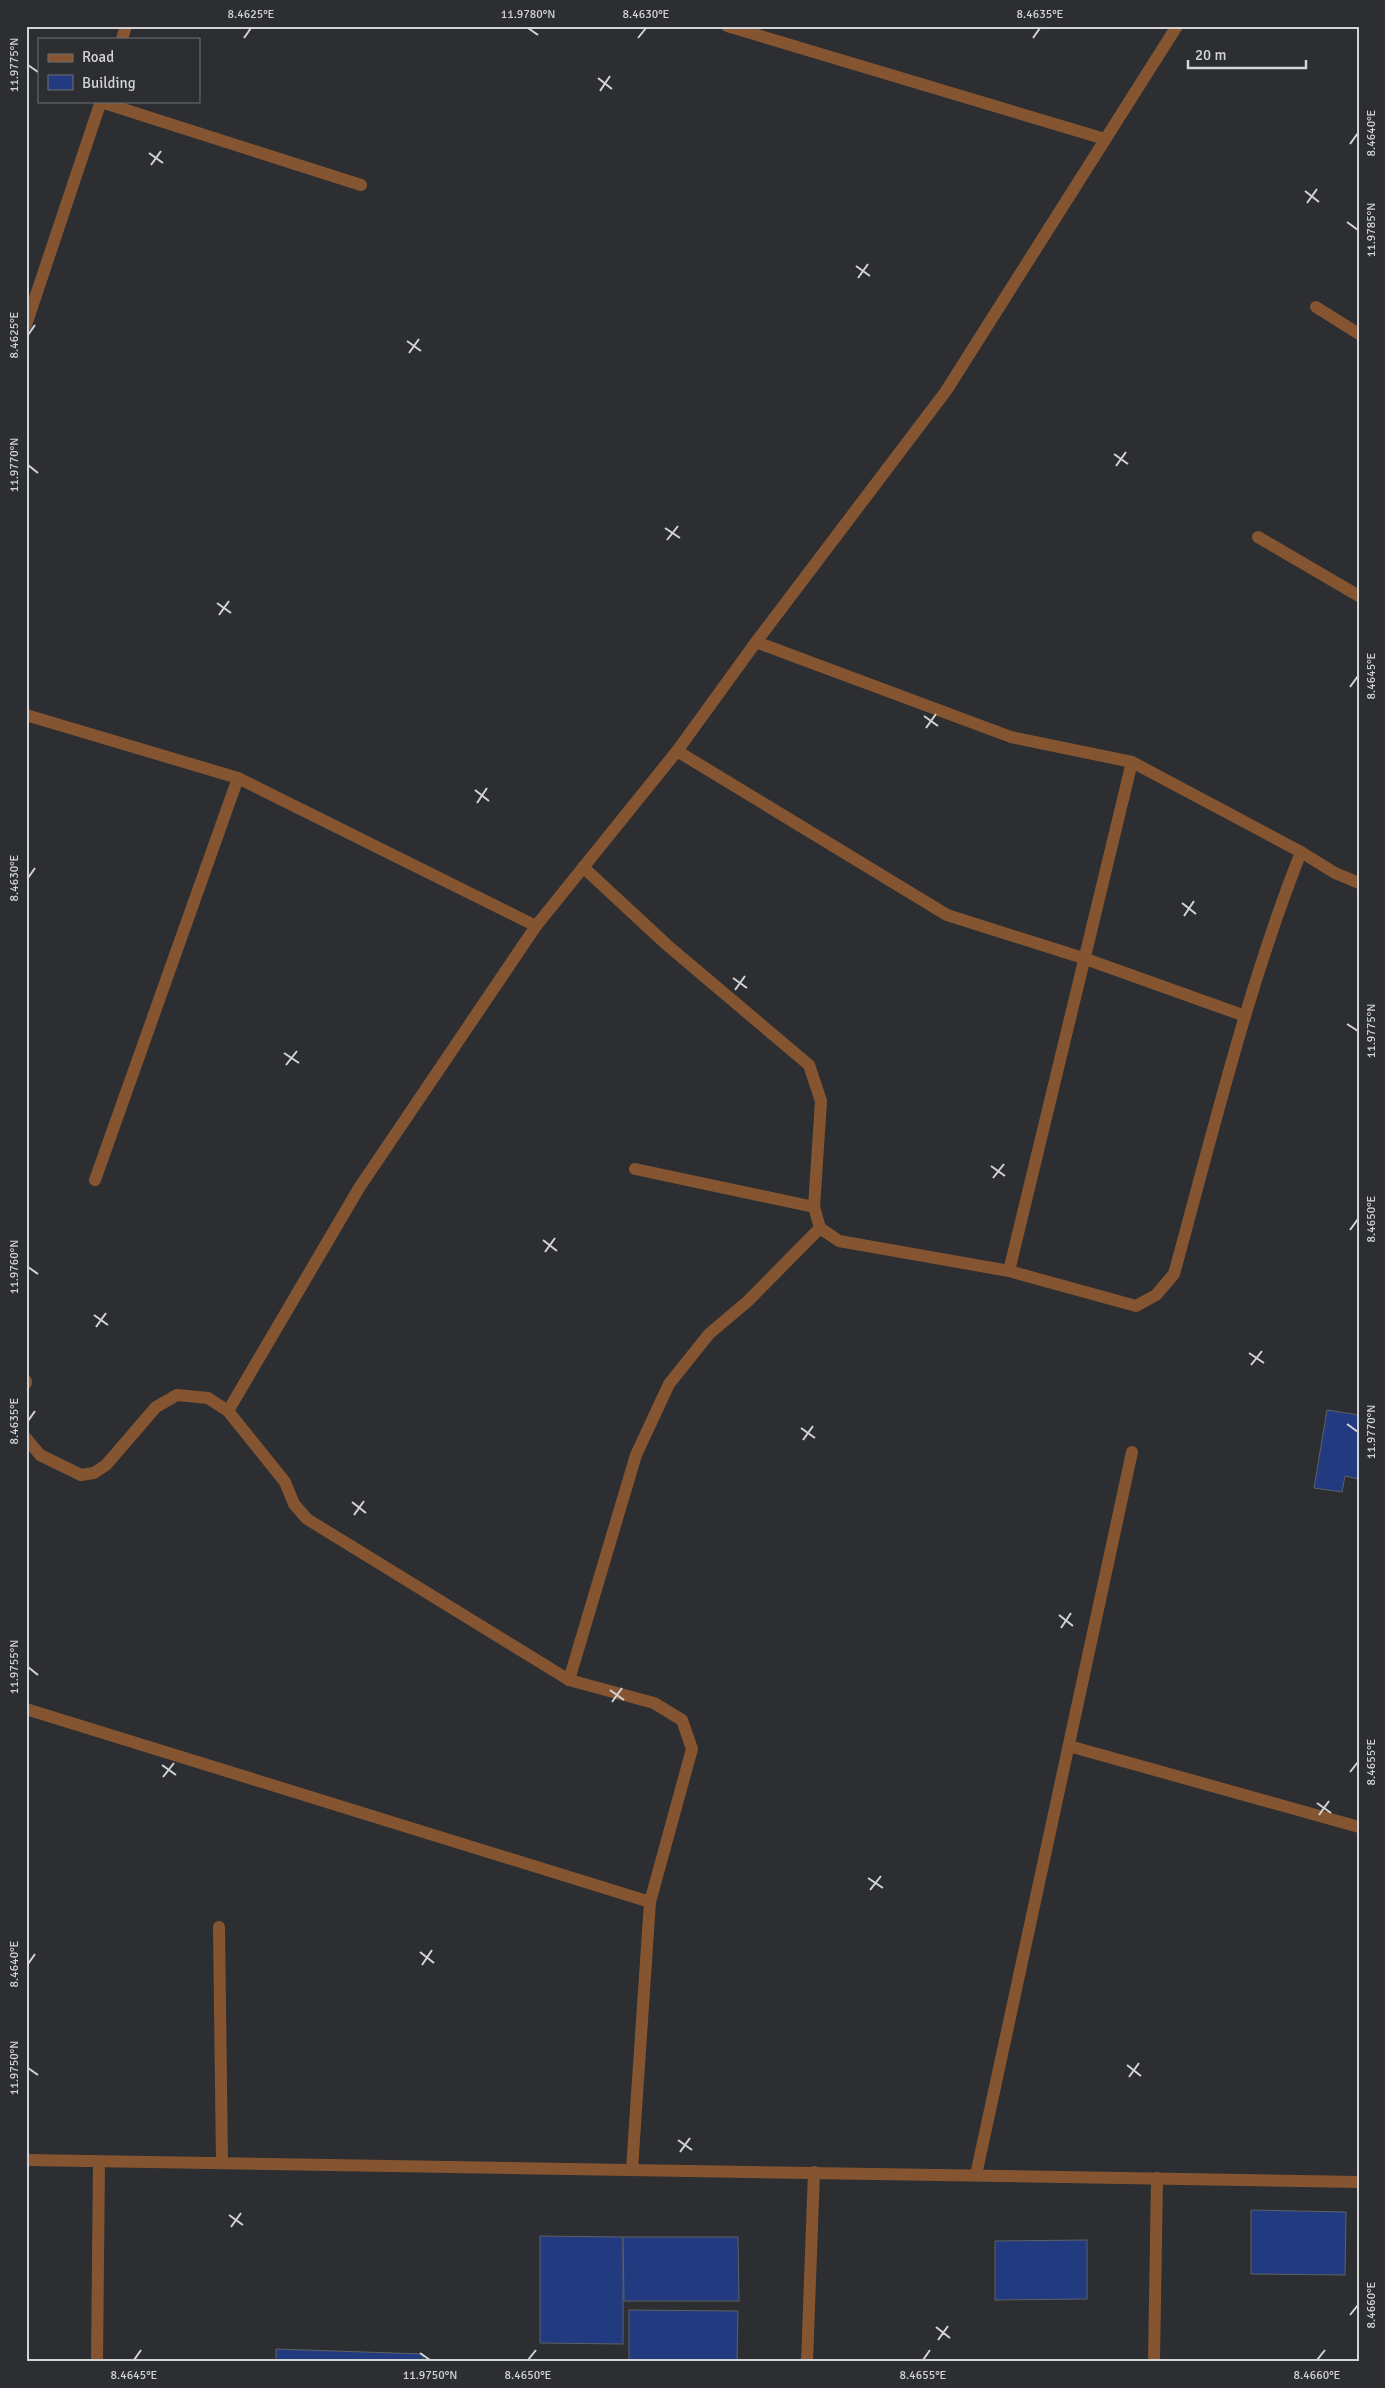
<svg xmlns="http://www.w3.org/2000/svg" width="1385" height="2388" viewBox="0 0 1385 2388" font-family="Signika,sans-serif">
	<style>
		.building { fill: #223b80; stroke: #5f6165 }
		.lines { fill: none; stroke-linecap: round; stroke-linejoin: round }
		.street { stroke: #855531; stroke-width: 12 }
		.ticks { fill: none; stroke: #d3d4d6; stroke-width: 2 }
		.neatline { fill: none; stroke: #d3d4d6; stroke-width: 2 }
		.ticks-label { font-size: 12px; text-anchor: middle; fill: #d3d4d6 }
	</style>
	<rect width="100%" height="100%" fill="#2c2e31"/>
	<g class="building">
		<polygon points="1327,1410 1359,1415 1359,1479 1345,1476 1342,1492 1314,1488"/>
		<polygon points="1251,2210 1346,2212 1345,2275 1251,2274"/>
		<polygon points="540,2236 623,2237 623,2344 540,2343"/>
		<polygon points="623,2237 738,2237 739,2301 624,2301"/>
		<polygon points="1087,2240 1087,2299 995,2300 995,2241"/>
		<polygon points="629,2310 738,2311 737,2362 629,2362"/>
		<polygon points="276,2349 423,2354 423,2362 276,2362"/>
	</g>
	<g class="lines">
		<g class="street">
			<polyline points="727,26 1105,139"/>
			<polyline points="122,39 126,26"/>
			<polyline points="101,102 361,185"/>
			<polyline points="1316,307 1359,334"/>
			<polyline points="26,325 101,101"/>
			<polyline points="1258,537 1359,596"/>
			<polyline points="756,642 1011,737 1132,762 1301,852 1335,873 1359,883"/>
			<polyline points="26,715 238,778 536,926"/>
			<polyline points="677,751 947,915 1083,958 1245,1016"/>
			<path d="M583,867l84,78 142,120 12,36 -7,106 6,21 19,13 170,30 127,35 20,-11 18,-21c39,-142 73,-285 127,-422"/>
			<polyline points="635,1169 814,1207"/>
			<polyline points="95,1180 238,778"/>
			<polyline points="1009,1271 1132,762"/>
			<polyline points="26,1381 26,1383"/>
			<polyline points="228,1411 359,1188 536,926 677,751 756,642 946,391 1177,26"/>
			<polyline points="26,1438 40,1455 81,1475 94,1473 106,1465 156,1407 177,1395 208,1398 228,1411 285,1482 294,1504 307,1519 569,1680 654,1703 682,1720 692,1749 650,1902"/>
			<polyline points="569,1680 636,1455 669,1384 709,1334 748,1301 820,1228"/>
			<polyline points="26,1709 650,1902 632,2169"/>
			<polyline points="1069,1746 1359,1827"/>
			<polyline points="219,1927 222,2163"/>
			<polyline points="26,2160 1359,2182"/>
			<polyline points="976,2175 1132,1452"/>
			<polyline points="97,2362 99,2162"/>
			<polyline points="807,2362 814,2172"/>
			<polyline points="1154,2362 1157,2178"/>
		</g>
	</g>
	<path class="ticks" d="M528,28l10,7M244,38l7,-10M638,38l8,-10M1033,38l7,-10M28,65l10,7M598,78l14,11M600,91l10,-15M1350,144l8,-11M149,153l14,10M151,165l10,-14M1305,191l14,11M1307,203l10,-14M1347,222l11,8M856,266l14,10M858,278l10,-14M28,335l7,-10M407,341l14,10M409,353l10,-14M1114,454l14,10M28,465l10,8M1116,466l10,-14M665,528l15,10M667,540l11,-14M217,603l14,10M219,615l10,-14M1350,687l8,-11M924,716l14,10M926,728l10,-14M475,790l14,11M477,803l10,-15M28,878l7,-10M1182,903l14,11M1184,916l10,-15M733,978l14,10M735,990l10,-14M1347,1024l11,7M284,1053l15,10M286,1065l11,-14M991,1166l14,10M993,1178l11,-14M1350,1230l8,-11M543,1240l14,11M545,1252l10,-14M28,1267l10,7M94,1315l14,10M96,1327l10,-14M1249,1353l15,10M1251,1365l11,-14M28,1421l7,-10M1347,1424l11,8M801,1428l14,10M803,1440l10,-14M352,1502l14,11M354,1515l10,-14M1059,1615l14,11M1061,1628l10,-15M28,1667l10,8M610,1690l14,10M612,1702l10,-14M162,1765l14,10M1350,1772l8,-10M163,1777l11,-14M1317,1803l14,10M1319,1815l10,-14M868,1878l15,10M870,1890l11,-14M420,1952l14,11M28,1964l7,-10M422,1965l10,-15M1127,2065l14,11M28,2068l10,7M1129,2077l10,-14M678,2140l14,10M680,2152l10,-14M229,2215l14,10M231,2227l10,-14M1350,2315l8,-10M936,2327l14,11M938,2340l10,-14M420,2353l10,7M134,2360l7,-10M528,2360l8,-10M923,2360l7,-10M1317,2360l8,-10"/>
	<rect width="1385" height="2388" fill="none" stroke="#2c2e31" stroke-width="55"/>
	<rect x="38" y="38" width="162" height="65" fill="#2c2e31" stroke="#6f7073"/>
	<rect x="48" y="54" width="25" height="8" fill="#855531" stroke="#6f7073"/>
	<text x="82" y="62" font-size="15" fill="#d3d4d6">Road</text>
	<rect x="48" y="75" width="25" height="15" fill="#223b80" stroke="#6f7073"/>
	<text x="82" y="88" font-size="15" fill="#d3d4d6">Building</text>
	<path d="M1188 60v8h118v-8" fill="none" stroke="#d3d4d6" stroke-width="2.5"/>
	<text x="1195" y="60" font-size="15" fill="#d3d4d6" stroke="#2c2e31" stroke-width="4" paint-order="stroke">20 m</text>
	<rect x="28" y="28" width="1330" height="2332" class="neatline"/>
	<g class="ticks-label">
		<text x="251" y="18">8.4625°E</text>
		<text x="528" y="18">11.9780°N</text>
		<text x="646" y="18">8.4630°E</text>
		<text x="1040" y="18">8.4635°E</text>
		<text transform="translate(14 65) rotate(-90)" y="4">11.9775°N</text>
		<text transform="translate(1371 133) rotate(-90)" y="4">8.4640°E</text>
		<text transform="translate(1371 230) rotate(-90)" y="4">11.9785°N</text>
		<text transform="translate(14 335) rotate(-90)" y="4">8.4625°E</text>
		<text transform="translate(14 465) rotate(-90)" y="4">11.9770°N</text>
		<text transform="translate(1371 676) rotate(-90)" y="4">8.4645°E</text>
		<text transform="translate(14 878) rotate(-90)" y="4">8.4630°E</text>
		<text transform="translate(1371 1031) rotate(-90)" y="4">11.9775°N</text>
		<text transform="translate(1371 1219) rotate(-90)" y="4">8.4650°E</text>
		<text transform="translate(14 1267) rotate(-90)" y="4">11.9760°N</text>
		<text transform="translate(14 1421) rotate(-90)" y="4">8.4635°E</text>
		<text transform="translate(1371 1432) rotate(-90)" y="4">11.9770°N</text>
		<text transform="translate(14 1667) rotate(-90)" y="4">11.9755°N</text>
		<text transform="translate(1371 1762) rotate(-90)" y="4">8.4655°E</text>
		<text transform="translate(14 1964) rotate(-90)" y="4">8.4640°E</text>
		<text transform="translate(14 2068) rotate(-90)" y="4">11.9750°N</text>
		<text transform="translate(1371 2305) rotate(-90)" y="4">8.4660°E</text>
		<text x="134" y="2379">8.4645°E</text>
		<text x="430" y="2379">11.9750°N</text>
		<text x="528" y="2379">8.4650°E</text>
		<text x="923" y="2379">8.4655°E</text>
		<text x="1317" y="2379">8.4660°E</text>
	</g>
</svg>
